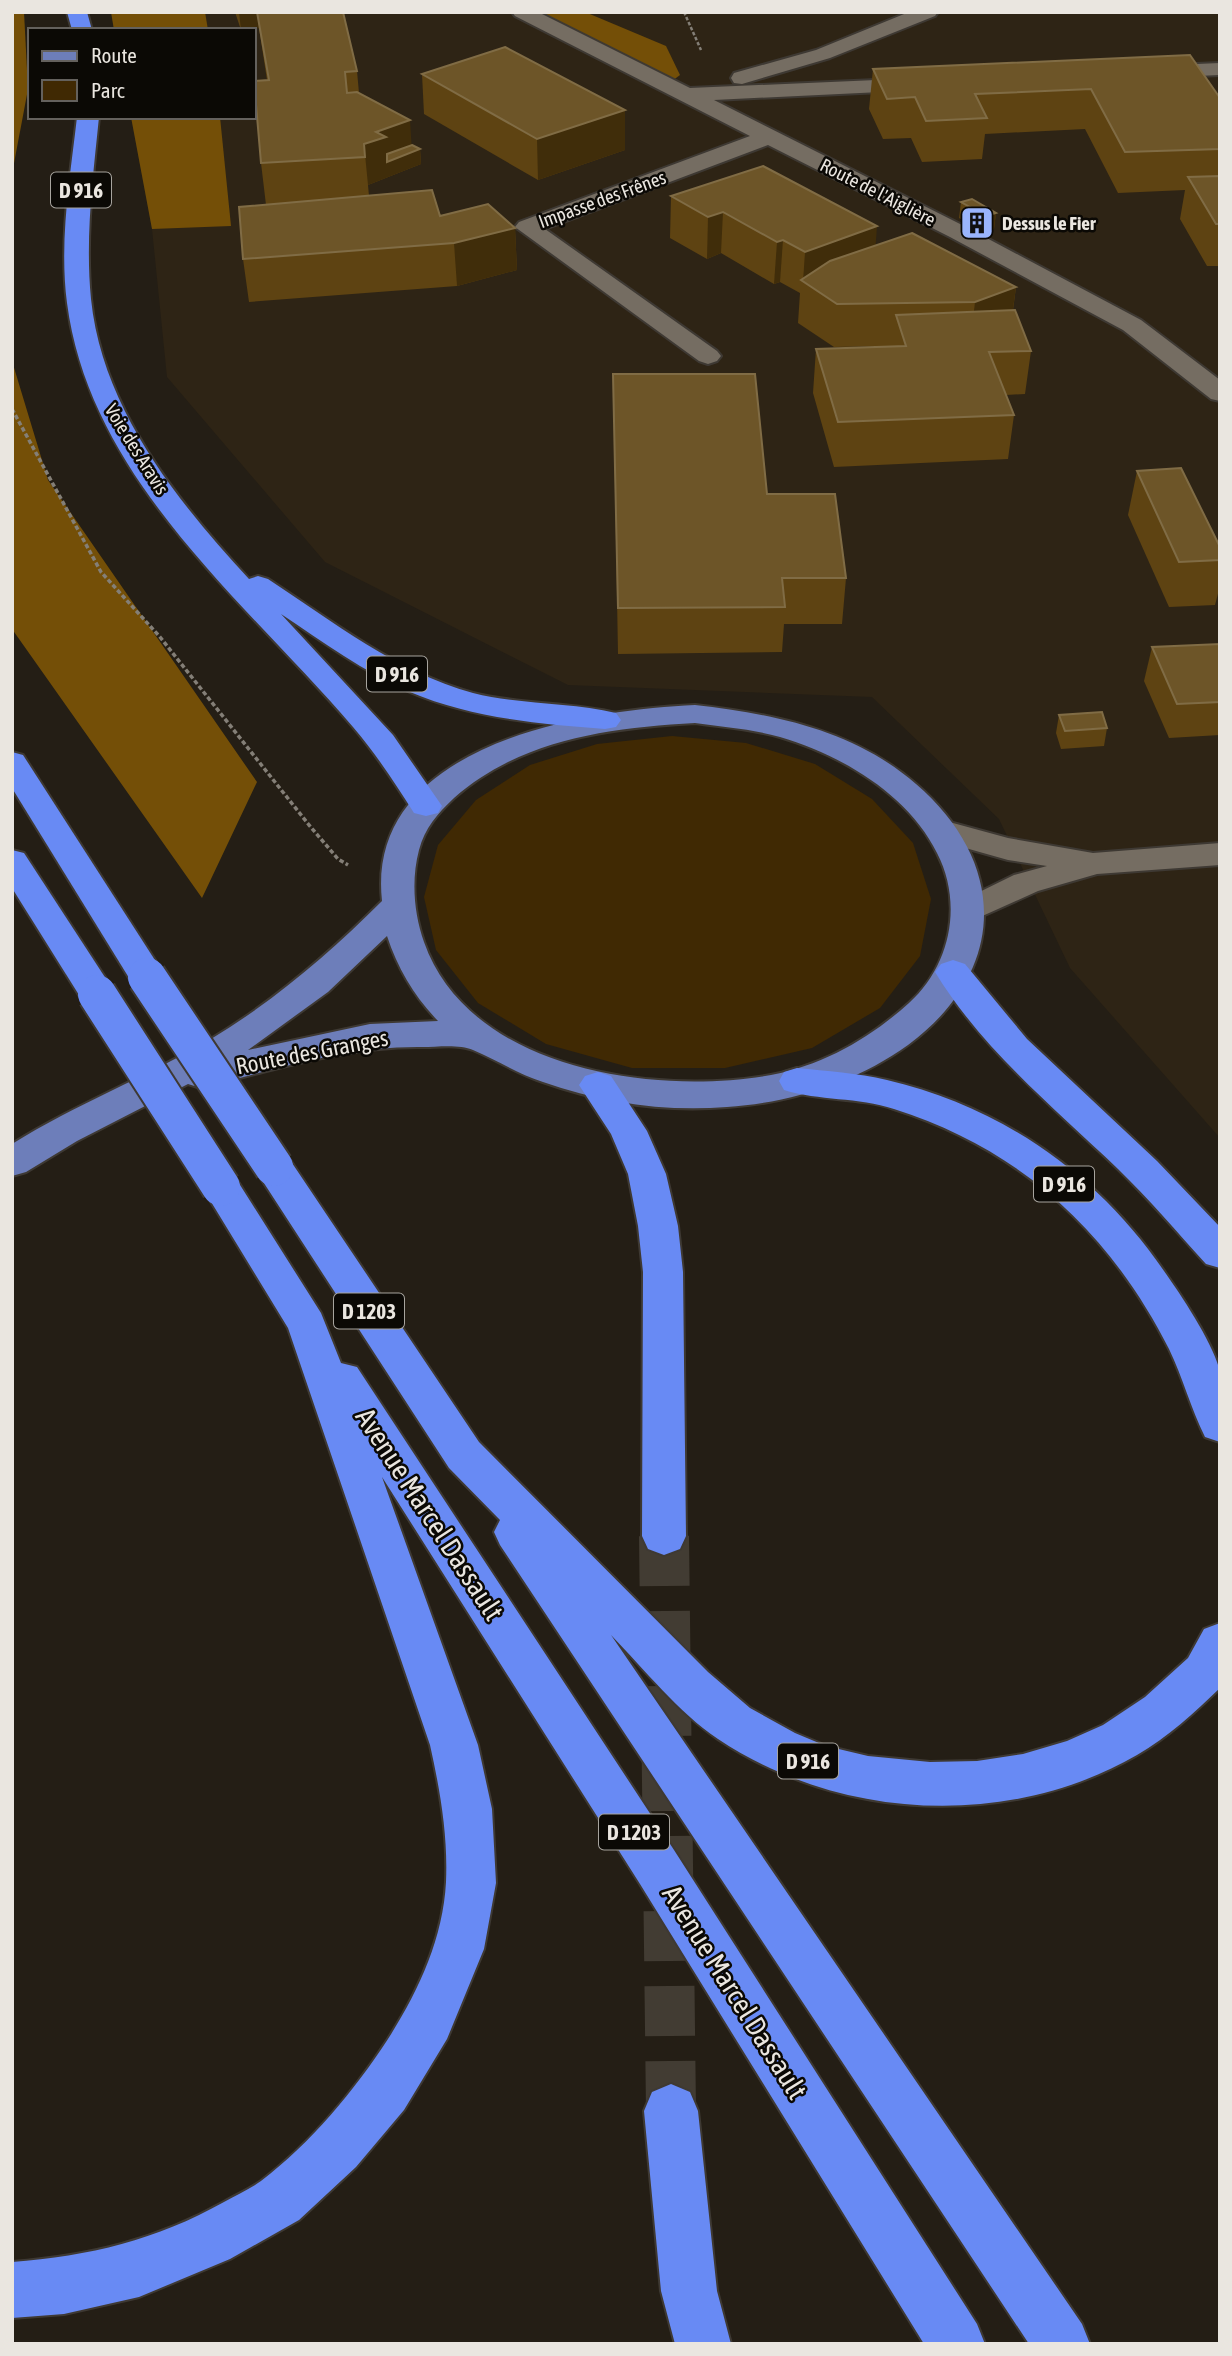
<svg xmlns="http://www.w3.org/2000/svg" width="1232" height="2356" viewBox="0 0 1232 2356" font-family="'Asap Condensed',sans-serif">
	<style>
		.built { fill: #2e2415 }
		.green { fill: #402903 }
		.forest { fill: #744f07 }
		.lines { fill: none; stroke-linecap: round; stroke-linejoin: round }
		.highway-tunnel { stroke: #423c33; stroke-width: 50; stroke-dasharray: 50 25; stroke-linecap: butt }
		.street-casing { stroke: #3e3933; stroke-width: 4 }
		.primary-casing { stroke: #3e3933; stroke-width: 4 }
		.highway-casing { stroke: #3e3933; stroke-width: 4 }
		.path-far1 { stroke: #847f77; stroke-width: 2.5; stroke-dasharray: 3.5 2; stroke-linecap: butt }
		.path { stroke: #847f77; stroke-width: 3.5; stroke-dasharray: 4.5 2.5; stroke-linecap: butt }
		.street { fill: #756d62; fill-rule: evenodd }
		.primary { fill: #6d7eba; fill-rule: evenodd }
		.highway { fill: #688af4; fill-rule: evenodd }
		.highway-bridge-casing { stroke: #3e3933; stroke-width: 42; stroke-linecap: butt }
		.highway-bridge { stroke: #688af4; stroke-width: 38 }
		.wall { fill: #5e4312 }
		.shaded-wall { fill: #402d0a }
		.building { fill: #6d5528; stroke: #806c45; stroke-width: 2 }
		.labels { text-anchor: middle; dominant-baseline: central; stroke-width: 5; stroke-linejoin: round; paint-order: stroke }
		.far-street-label { font-size: 19px; fill: #eae6e0; stroke: #0b0905 }
		.far-poi-label { font-size: 19px; font-weight: bold; fill: #eae6e0; stroke: #0b0905; text-anchor: start }
		.shield { fill: #0b0905; stroke: #a7a49e; stroke-width: 2 }
		.shield-label { font-size: 21px; font-weight: bold; fill: #eae6e0 }
		.street-label { font-size: 23px; fill: #eae6e0; stroke: #0b0905 }
		.near-street-label { font-size: 28px; fill: #eae6e0; stroke: #0b0905 }
	</style>
	<rect width="100%" height="100%" fill="#241e15"/>
	<polygon class="built" points="111,12 1220,12 1220,1138 1070,968 999,819 872,697 568,685 325,562 167,377 152,229 131,117 254,117 254,30 114,30"/>
	<polygon class="green" points="672,736 746,743 815,764 872,799 913,843 931,899 920,956 880,1008 812,1048 725,1068 632,1068 546,1044 478,1003 436,950 424,897 438,845 476,800 530,765 597,744"/>
	<g class="forest">
		<polygon points="12,12 24,12 28,89 12,174"/>
		<polygon points="111,12 205,12 208,30 114,30"/>
		<polygon points="536,12 585,12 666,46 680,75 672,81"/>
		<polygon points="131,117 220,117 231,226 152,229"/>
		<polygon points="12,361 48,480 257,782 202,898 12,629"/>
	</g>
	<g class="lines">
		<polyline class="highway-tunnel" points="664,1536 671,2111"/>
		<defs>
			<g id="street">
				<polygon points="512,12 538,12 690,88 922,78 930,79 933,84 930,89 922,90 714,100 966,227 1141,320 1220,380 1220,401 1211,399 1123,330 950,237 768,145 545,229 717,351 721,356 717,361 708,364 699,361 515,227 519,222 750,136 515,16"/>
				<polygon points="909,12 938,12 935,16 830,58 742,84 734,83 731,78 734,73 816,50"/>
				<polygon points="1220,63 1220,75 1150,78 1143,76 1139,72 1143,68 1150,66"/>
				<polygon points="942,820 1008,838 1093,853 1220,843 1220,865 1097,874 1038,891 969,922 957,919 952,911 957,903 1014,875 1047,866 1008,860 930,838 925,831 930,824"/>
			</g>
			<path id="primary" d="M695,705c79,9 159,25 221,79 92,79 92,187 -8,261 -51,37 -118,58 -181,62 -62,5 -125,-4 -184,-25 -25,-8 -46,-22 -70,-32 -13,-6 -36,-3 -51,-3 -75,-1 -149,23 -221,41l-13,-4 -111,57 -51,31 -14,4v-32c64,-40 135,-67 199,-105 63,-38 119,-86 171,-138 -17,-156 200,-191 313,-196zM695,723c28,4 57,6 85,14 61,18 128,57 157,116 26,50 14,112 -28,150 -39,35 -85,62 -138,72 -117,21 -302,-5 -347,-133 -10,-28 -13,-62 -5,-92 6,-22 18,-36 35,-52 67,-59 155,-70 241,-75zM387,936c11,33 27,60 51,85l-68,3 -122,26 80,-58z"/>
			<g id="highway">
				<polygon points="67,12 87,12 92,30 72,30"/>
				<path d="M77,117h22c-6,60 -14,121 -8,182 11,109 86,202 158,280l9,-3 10,3c66,43 128,93 205,114 47,12 97,9 143,20l5,7 -5,7 -11,2c-66,-5 -134,-11 -195,-37 -46,-20 -87,-50 -129,-78l112,121 49,71 -4,7 -12,3 -12,-3c-19,-30 -38,-59 -61,-86 -109,-127 -263,-248 -286,-424 -8,-61 3,-125 10,-186z"/>
				<polygon points="12,752 23,755 160,968 165,977 160,986 147,989 134,986 12,788"/>
				<polygon points="12,850 24,853 110,985 115,994 110,1003 97,1006 84,1003 12,888"/>
				<path d="M953,960l12,4 62,75 130,122 63,66v41l-14,-4c-29,-32 -57,-65 -88,-95 -65,-62 -136,-120 -183,-197l6,-8z"/>
				<path d="M797,1068c30,3 60,5 90,12 115,27 211,94 277,191 17,24 47,69 55,97 6,18 1,54 1,74l-15,-5c-14,-28 -22,-59 -36,-88 -60,-118 -149,-200 -275,-240 -36,-12 -75,-8 -110,-19l-5,-9 5,-9z"/>
				<polygon points="598,1072 611,1076 647,1131 666,1174 678,1226 683,1272 686,1536 680,1549 664,1555 648,1549 642,1536 643,1272 638,1226 628,1174 611,1134 579,1085 585,1076"/>
				<path d="M274,1153l14,4 191,285 229,230 42,36 45,25 31,13 42,10 62,6 47,-1 46,-7 44,-13 36,-16 42,-28 43,-39 16,-29 16,-6v65c-26,25 -52,49 -83,67 -128,74 -296,66 -419,-16 -40,-27 -73,-69 -107,-104l471,689 8,20h-61l-529,-799 -6,-13 6,-12 -51,-52 -189,-291 -5,-10 5,-10z"/>
				<path d="M221,1173l14,4 86,136 20,50 16,4 317,483 303,474 8,20h-61l-284,-460 -258,-407 96,268 14,64 4,74 -12,66 -37,90 -43,71 -48,57 -57,53 -69,39 -91,38 -75,17 -52,4v-56c78,-6 144,-22 212,-60 12,-7 26,-13 37,-21 50,-38 93,-90 127,-142 30,-47 55,-100 58,-157 2,-47 -6,-92 -16,-137l-142,-417 -86,-141 5,-10z"/>
				<polygon points="671,2084 690,2092 698,2111 717,2291 731,2344 675,2344 661,2291 644,2111 652,2092"/>
			</g>
		</defs>
		<use href="#street" class="street-casing"/>
		<use href="#primary" class="primary-casing"/>
		<use href="#highway" class="highway-casing"/>
		<polyline class="path-far1" points="684,12 701,50"/>
		<polyline class="path" points="12,409 101,572 160,637 309,825 338,859 348,865"/>
		<use href="#street" class="street"/>
		<use href="#primary" class="primary"/>
		<use href="#highway" class="highway"/>
		<defs>
			<g id="highway-bridge">
				<polyline points="147,977 274,1167"/>
				<polyline points="97,994 221,1187"/>
			</g>
		</defs>
		<use href="#highway-bridge" class="highway-bridge-casing"/>
		<use href="#highway-bridge" class="highway-bridge"/>
	</g>
	<g class="wall">
		<polygon points="235,12 343,12 357,71 359,93 412,145 420,149 421,164 368,185 369,196 440,216 515,228 517,270 457,286 249,302 243,259 266,205 261,163 267,80 259,28 241,30"/>
		<polygon points="873,69 1220,98 1220,266 1207,266 1180,219 1185,190 1118,193 1085,129 985,134 982,159 922,162 911,138 883,139 869,109"/>
		<polygon points="422,74 625,150 538,180 424,114"/>
		<polygon points="671,196 876,245 1016,287 1013,310 1031,351 1025,394 1006,395 1014,415 1008,459 834,467 813,393 816,349 893,346 834,347 798,323 800,293 780,282 774,284 721,253 707,259 670,238"/>
		<polygon points="961,202 996,213 994,229 984,232 959,218"/>
		<polygon points="613,374 767,494 846,578 842,624 784,624 782,652 618,654"/>
		<polygon points="1137,471 1220,547 1220,586 1215,605 1169,607 1128,515"/>
		<polygon points="1220,644 1220,735 1169,738 1144,681 1152,647"/>
		<polygon points="1059,715 1107,728 1104,746 1061,749 1056,733"/>
	</g>
	<g class="shaded-wall">
		<polygon points="239,12 257,12 259,28 241,30"/>
		<polygon points="625,110 625,150 538,180 537,139"/>
		<polygon points="410,120 412,152 420,149 421,164 368,185 364,144 376,132"/>
		<polygon points="723,212 721,253 707,259 708,217"/>
		<polygon points="996,213 994,229 984,232 986,216"/>
		<polygon points="877,226 874,268 803,282 805,252"/>
		<polygon points="515,228 517,270 457,286 454,243"/>
		<polygon points="783,240 780,282 774,284 777,242"/>
		<polygon points="1016,287 1010,330 970,345 975,302"/>
	</g>
	<g class="building">
		<polygon points="257,12 343,12 357,71 345,72 347,93 357,92 410,120 376,132 386,137 364,144 365,157 261,163 254,81 269,80"/>
		<polygon points="505,47 625,110 537,139 422,74"/>
		<polygon points="1190,55 1220,98 1220,149 1125,152 1091,89 975,94 987,118 926,121 915,97 887,99 873,69"/>
		<polygon points="412,145 420,149 387,162 387,154"/>
		<polygon points="763,166 877,226 805,252 783,240 777,242 723,212 708,217 671,196"/>
		<polygon points="1220,176 1220,224 1216,224 1188,177"/>
		<polygon points="432,190 440,216 488,204 515,228 454,243 243,259 239,207"/>
		<polygon points="972,199 996,213 986,216 961,202"/>
		<polygon points="912,233 1016,287 975,302 837,304 801,280 830,261"/>
		<polygon points="1015,310 1031,351 989,352 1014,415 838,422 816,349 906,346 896,315"/>
		<polygon points="613,374 755,374 767,494 835,494 846,578 782,578 785,607 618,608"/>
		<polygon points="1181,468 1220,547 1220,560 1179,562 1137,471"/>
		<polygon points="1220,644 1220,702 1177,704 1152,647"/>
		<polygon points="1102,712 1107,728 1065,731 1059,715"/>
	</g>
	<defs>
		<symbol id="building-square" viewBox="-11 -11 22 22"><rect x="-9" y="-9" width="18" height="18" rx="4" fill="#9ab5fd" stroke="#0b0905"/><path d="M-4-6H4V6H1V3H-1V6H-4ZM-2.5-4.3h1.7v1.8h-1.7ZM.8-4.3h1.7v1.8H.8ZM-2.5-1h1.7V.8h-1.7ZM.8-1h1.7V.8H.8Z" fill="#111"/></symbol>
	</defs>
	<g fill-rule="evenodd">
		<use href="#building-square" x="958" y="204" width="38" height="38"/>
	</g>
	<g class="labels">
		<g class="far-street-label">
			<text transform="translate(878 192) rotate(27)">Route de l'Aiglière</text>
			<text transform="translate(602 199) rotate(-20)">Impasse des Frênes</text>
			<text transform="translate(137 449) rotate(58)">Voie des Aravis</text>
		</g>
		<g class="far-poi-label">
			<text x="1002" y="223">Dessus le Fier</text>
		</g>
		<g class="shield">
			<rect x="51" y="172.5" width="60" height="35" rx="5"/>
			<rect x="367" y="656.5" width="60" height="35" rx="5"/>
			<rect x="1034" y="1166.5" width="60" height="35" rx="5"/>
			<rect x="334" y="1293.5" width="70" height="35" rx="5"/>
			<rect x="778" y="1743.5" width="60" height="35" rx="5"/>
			<rect x="599" y="1814.5" width="70" height="35" rx="5"/>
		</g>
		<g class="shield-label">
			<text x="81" y="190">D 916</text>
			<text x="397" y="674">D 916</text>
			<text x="1064" y="1184">D 916</text>
			<text x="369" y="1311">D 1203</text>
			<text x="808" y="1761">D 916</text>
			<text x="634" y="1832">D 1203</text>
		</g>
		<g class="street-label">
			<text transform="translate(312 1052) rotate(-11)">Route des Granges</text>
		</g>
		<g class="near-street-label">
			<text transform="translate(430 1514) rotate(57)">Avenue Marcel Dassault</text>
			<text transform="translate(735 1992) rotate(58)">Avenue Marcel Dassault</text>
		</g>
	</g>
	<rect width="1232" height="2356" fill="none" stroke="#eae6e0" stroke-width="28"/>
	<rect x="28" y="28" width="228" height="91" fill="#0b0905" stroke="#64615d" stroke-width="2"/>
	<rect x="42" y="51" width="35" height="10" fill="#6d7eba" stroke="#64615d" stroke-width="2"/>
	<text x="91" y="63" font-size="21" fill="#eae6e0">Route</text>
	<rect x="42" y="80" width="35" height="21" fill="#402903" stroke="#64615d" stroke-width="2"/>
	<text x="91" y="98" font-size="21" fill="#eae6e0">Parc</text>
</svg>
